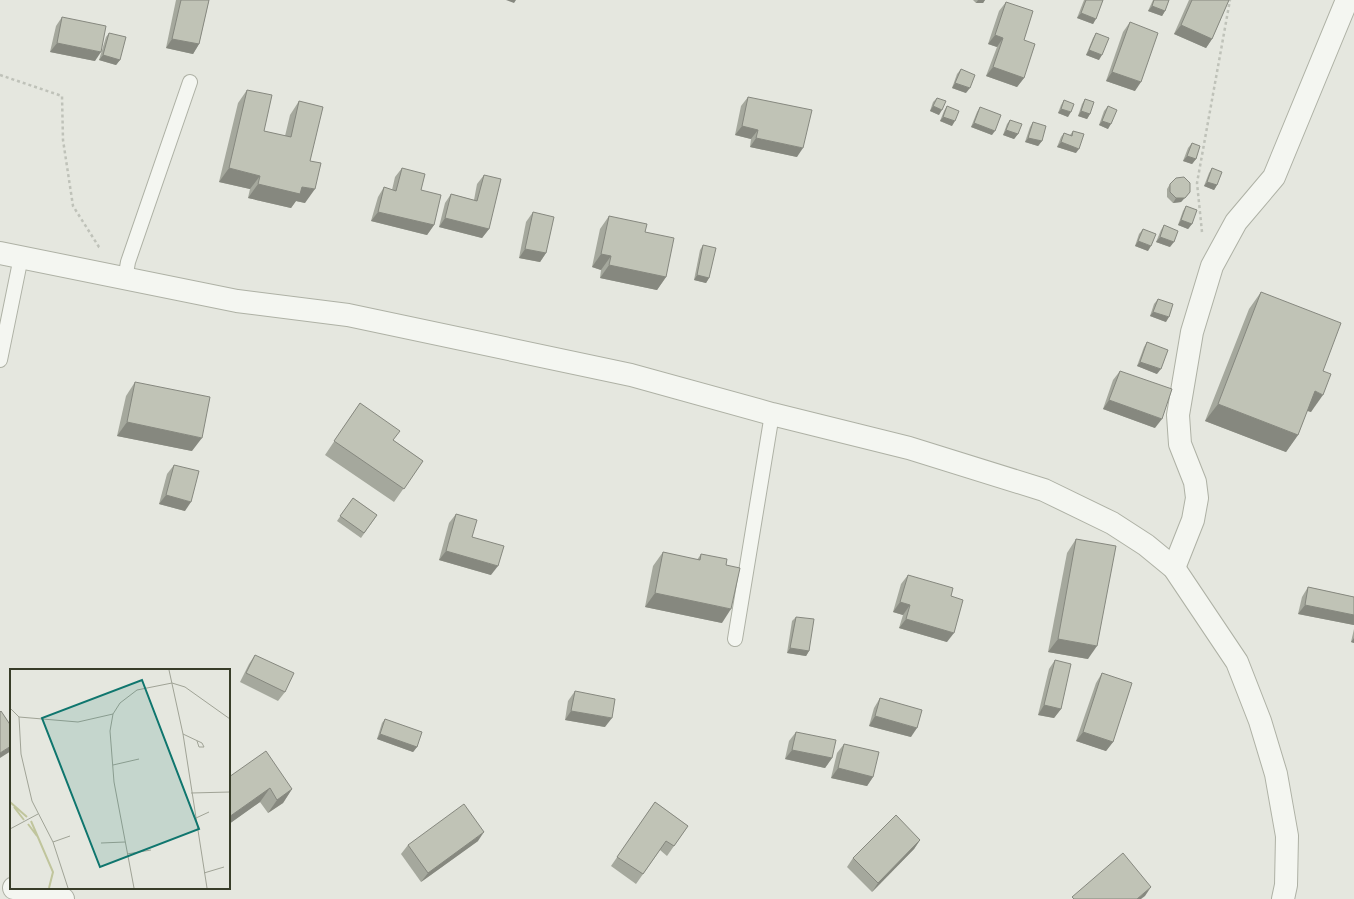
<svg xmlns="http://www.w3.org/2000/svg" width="1354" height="899" viewBox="0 0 1354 899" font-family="Karla,sans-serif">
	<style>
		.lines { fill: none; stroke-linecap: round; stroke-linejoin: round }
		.lane-casing { stroke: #aeb1a5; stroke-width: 16 }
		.street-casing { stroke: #aeb1a5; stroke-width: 24 }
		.path { stroke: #bfc2b9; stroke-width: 2.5; stroke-dasharray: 3 3; stroke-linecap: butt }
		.lane { stroke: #f4f6f1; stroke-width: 14 }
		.street { stroke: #f4f6f1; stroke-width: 22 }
		.wall { fill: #a5a89d }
		.shaded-wall { fill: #86887f }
		.building { fill: #c0c3b6; stroke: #86887f }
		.inset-river { fill: none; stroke: #c0c59c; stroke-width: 2 }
		.inset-road { fill: none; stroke: #a0a396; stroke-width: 1 }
		.view { fill: #0f766e; fill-opacity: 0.15; stroke: #0f766e; stroke-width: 2 }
		.inset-edge { fill: none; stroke: #383d29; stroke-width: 2 }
	</style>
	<rect width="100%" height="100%" fill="#e5e7df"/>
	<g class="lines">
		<defs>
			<g id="lane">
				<polyline points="125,279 128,262 190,82"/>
				<polyline points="0,360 21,257"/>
				<polyline points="735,639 772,414"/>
			</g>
			<g id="street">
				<polyline points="0,253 237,301 348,315 631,375 772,414 909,448 1044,490 1112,523 1146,545 1174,568 1237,662 1260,721 1276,774 1287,836 1286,885 1283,899"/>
				<polyline points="1174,568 1193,520 1197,498 1195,482 1180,444 1178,415 1192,332 1212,266 1236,222 1274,177 1347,0"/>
				<polyline points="14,888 63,899"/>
			</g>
		</defs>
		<use href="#lane" class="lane-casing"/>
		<use href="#street" class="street-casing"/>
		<g class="path">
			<polyline points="0,75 62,96 63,140 73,206 99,247 101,248"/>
			<polyline points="1202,232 1197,183 1230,0"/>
		</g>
		<use href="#lane" class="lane"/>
		<use href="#street" class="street"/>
	</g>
	<g class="wall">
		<polygon points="176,0 209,0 199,44 193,54 166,48"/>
		<polygon points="973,0 985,0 983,3 976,3"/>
		<polygon points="1084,0 1103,0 1093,24 1077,18"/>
		<polygon points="1153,0 1169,0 1165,11 1162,16 1148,11"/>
		<polygon points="1189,0 1229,0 1212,39 1206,48 1174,34"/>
		<polygon points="1006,2 1024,40 1024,78 1017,87 986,76 997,47 988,44 999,11"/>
		<polygon points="62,17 95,61 50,52 56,26"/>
		<polygon points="1130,22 1135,91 1106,81 1123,32"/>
		<polygon points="109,33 120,60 116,65 99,60 106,37"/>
		<polygon points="1096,33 1099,60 1086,55 1093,38"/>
		<polygon points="961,69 966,93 952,88 957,74"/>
		<polygon points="247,90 264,131 285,136 290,115 299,101 310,161 305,203 296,201 291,208 248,198 250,189 219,182 238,103"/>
		<polygon points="748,97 797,157 750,147 751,139 735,135 741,106"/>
		<polygon points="937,98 939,115 930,111 933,102"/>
		<polygon points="1085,99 1090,114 1087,119 1078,116 1082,104"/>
		<polygon points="1064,100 1068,117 1058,113 1061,105"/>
		<polygon points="947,106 952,126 940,121 944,111"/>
		<polygon points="1108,106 1108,129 1099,125 1104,111"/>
		<polygon points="980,107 992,135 971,127 977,112"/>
		<polygon points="1010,120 1018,134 1014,139 1003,135 1007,124"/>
		<polygon points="1033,122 1042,141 1038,146 1025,142 1030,127"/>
		<polygon points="1073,131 1076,153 1057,147 1061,137 1064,133 1070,135"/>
		<polygon points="1192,143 1196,159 1192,164 1183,161 1188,148"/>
		<polygon points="402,168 421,190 434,225 427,235 371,221 378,197 384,187 392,190 395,177"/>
		<polygon points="1212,168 1217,185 1214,190 1204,186 1209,173"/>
		<polygon points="484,175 489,229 482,238 439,227 445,203 451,194 474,200 477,184"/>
		<polygon points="1170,184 1190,192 1181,202 1173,203 1167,197 1167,189"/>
		<polygon points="1186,206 1192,224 1188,229 1178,225 1183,211"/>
		<polygon points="533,212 546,253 540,262 519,258 526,222"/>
		<polygon points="609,216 645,232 666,277 657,290 600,278 601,270 592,267 600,229"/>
		<polygon points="1164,225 1170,247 1156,242 1161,230"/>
		<polygon points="1143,229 1148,251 1135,246 1139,234"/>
		<polygon points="703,245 709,278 706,283 694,280 700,250"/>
		<polygon points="1261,292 1323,371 1311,412 1307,411 1298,435 1286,452 1205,421 1249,309"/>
		<polygon points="1158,299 1166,322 1150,316 1154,304"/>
		<polygon points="1147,342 1157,374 1137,366 1144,347"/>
		<polygon points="1120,371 1155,428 1103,409 1113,380"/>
		<polygon points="135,382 192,451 117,436 126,396"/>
		<polygon points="360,403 393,440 423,461 394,502 325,455"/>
		<polygon points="174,465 185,511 159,504 167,474"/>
		<polygon points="353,498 377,515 361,538 337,521"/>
		<polygon points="456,514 472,537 491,575 439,560 449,523"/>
		<polygon points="1076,539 1088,659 1048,652 1067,553"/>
		<polygon points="663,552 697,560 701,554 722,623 645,607 653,566"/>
		<polygon points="908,575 951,596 947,642 899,628 903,615 893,612 901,584"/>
		<polygon points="1308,587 1354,597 1354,625 1298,614 1302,597"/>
		<polygon points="796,617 809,651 806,656 787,653 792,621"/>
		<polygon points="1354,629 1354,643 1351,642"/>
		<polygon points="255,655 285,692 278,701 240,682 249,664"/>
		<polygon points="1055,660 1061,709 1054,718 1038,715 1049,669"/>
		<polygon points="1102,673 1113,742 1106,751 1076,741 1096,683"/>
		<polygon points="575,691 605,727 565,720 568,701"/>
		<polygon points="880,698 911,737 869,726 874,708"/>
		<polygon points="385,719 417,747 413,752 377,739 382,723"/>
		<polygon points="796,732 832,758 825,768 785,759 789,741"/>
		<polygon points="844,744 873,777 867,786 831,778 837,753"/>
		<polygon points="229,777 292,789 283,803 268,813 260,802 229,824"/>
		<polygon points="655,802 688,826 667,856 660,850 636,884 611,866"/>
		<polygon points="920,840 914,849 872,892 847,867 853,858"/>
		<polygon points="478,841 421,882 401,854 408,845"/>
	</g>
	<g class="shaded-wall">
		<polygon points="506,0 516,0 514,3"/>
		<polygon points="978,0 985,0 983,3 976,3"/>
		<polygon points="1152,6 1165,11 1162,16 1148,11"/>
		<polygon points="1081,13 1096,19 1093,24 1077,18"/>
		<polygon points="1181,25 1212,39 1206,48 1174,34"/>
		<polygon points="995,35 1003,38 997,47 988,44"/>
		<polygon points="172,39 199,44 193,54 166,48"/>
		<polygon points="57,43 101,52 95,61 50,52"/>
		<polygon points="1089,50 1102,55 1099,60 1086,55"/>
		<polygon points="103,55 120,60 116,65 99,60"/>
		<polygon points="993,67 1024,78 1017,87 986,76"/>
		<polygon points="1112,72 1141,82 1135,91 1106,81"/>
		<polygon points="955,83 970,88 966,93 952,88"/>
		<polygon points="933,106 942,110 939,115 930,111"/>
		<polygon points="1061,109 1071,112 1068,117 1058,113"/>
		<polygon points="1081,111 1090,114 1087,119 1078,116"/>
		<polygon points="943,117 955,121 952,126 940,121"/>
		<polygon points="1102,121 1111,124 1108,129 1099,125"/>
		<polygon points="974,123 995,131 992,135 971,127"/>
		<polygon points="742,126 758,130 751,139 735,135"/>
		<polygon points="1006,130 1018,134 1014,139 1003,135"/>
		<polygon points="756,138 803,148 797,157 750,147"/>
		<polygon points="1028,138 1042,141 1038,146 1025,142"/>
		<polygon points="1061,142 1079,149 1076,153 1057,147"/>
		<polygon points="1187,156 1196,159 1192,164 1183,161"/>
		<polygon points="229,168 260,176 250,189 219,182"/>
		<polygon points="1207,182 1217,185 1214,190 1204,186"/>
		<polygon points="258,184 302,187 315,189 305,203 296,201 291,208 248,198"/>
		<polygon points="1190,192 1181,202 1173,203 1176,198"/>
		<polygon points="378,212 434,225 427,235 371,221"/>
		<polygon points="445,218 489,229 482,238 439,227"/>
		<polygon points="1181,220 1192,224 1188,229 1178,225"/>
		<polygon points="1160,237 1174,242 1170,247 1156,242"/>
		<polygon points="1138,241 1151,246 1148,251 1135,246"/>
		<polygon points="525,249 546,253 540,262 519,258"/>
		<polygon points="601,254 611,256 601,270 592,267"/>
		<polygon points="609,265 666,277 657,290 600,278"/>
		<polygon points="697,275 709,278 706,283 694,280"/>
		<polygon points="1153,312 1169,317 1166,322 1150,316"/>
		<polygon points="1140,362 1161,369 1157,374 1137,366"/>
		<polygon points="1315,391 1323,395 1311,412 1303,409"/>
		<polygon points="1109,400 1162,419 1155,428 1103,409"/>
		<polygon points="1218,404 1298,435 1286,452 1205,421"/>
		<polygon points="127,422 202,438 192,451 117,436"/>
		<polygon points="166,495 191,502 185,511 159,504"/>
		<polygon points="446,551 498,566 491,575 439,560"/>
		<polygon points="655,593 731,609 722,623 645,607"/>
		<polygon points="900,602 910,605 903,615 893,612"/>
		<polygon points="1305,605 1354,615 1354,625 1298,614"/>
		<polygon points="906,619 954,633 947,642 899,628"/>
		<polygon points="1354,638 1354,643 1351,642"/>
		<polygon points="1058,639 1097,646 1088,659 1048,652"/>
		<polygon points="790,648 809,651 806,656 787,653"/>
		<polygon points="1044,705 1061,709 1054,718 1038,715"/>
		<polygon points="571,711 612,718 605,727 565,720"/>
		<polygon points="875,716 917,728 911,737 869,726"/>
		<polygon points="1083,732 1113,742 1106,751 1076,741"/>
		<polygon points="380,734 417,747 413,752 377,739"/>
		<polygon points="11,746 11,751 0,758 0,753"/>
		<polygon points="792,750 832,758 825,768 785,759"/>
		<polygon points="838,768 873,777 867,786 831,778"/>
		<polygon points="270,788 260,802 229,824 229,817"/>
		<polygon points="292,789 283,803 268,813 277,800"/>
		<polygon points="484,832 478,841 421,882 428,873"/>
		<polygon points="920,840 914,849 872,892 878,883"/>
		<polygon points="1151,887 1145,896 1141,899 1137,899"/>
	</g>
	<g class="building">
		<polygon points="181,0 209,0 199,44 172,39"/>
		<polygon points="1086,0 1103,0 1096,19 1081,13"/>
		<polygon points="1154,0 1169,0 1165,11 1152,6"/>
		<polygon points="1192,0 1229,0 1212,39 1181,25"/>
		<polygon points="1006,2 1033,11 1024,40 1035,44 1024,78 993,67 1003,38 995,35"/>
		<polygon points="62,17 106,26 101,52 57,43"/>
		<polygon points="1130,22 1158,33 1141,82 1112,72"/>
		<polygon points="109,33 126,37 120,60 103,55"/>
		<polygon points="1096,33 1109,38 1102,55 1089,50"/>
		<polygon points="961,69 975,75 970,88 955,83"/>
		<polygon points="247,90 272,95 264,131 291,137 299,101 323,107 310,161 321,163 315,189 302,187 300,194 258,184 260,176 229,168"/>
		<polygon points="748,97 812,110 803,148 756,138 758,130 742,126"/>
		<polygon points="937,98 946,101 942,110 933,106"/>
		<polygon points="1085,99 1094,102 1090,114 1081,111"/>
		<polygon points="1064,100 1074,104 1071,112 1061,109"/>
		<polygon points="947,106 959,111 955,121 943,117"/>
		<polygon points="1108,106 1117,110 1111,124 1102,121"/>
		<polygon points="980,107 1001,115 995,131 974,123"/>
		<polygon points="1010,120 1022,124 1018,134 1006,130"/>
		<polygon points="1033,122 1046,126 1042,141 1028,138"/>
		<polygon points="1073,131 1084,134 1079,149 1061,142 1064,133 1072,136"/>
		<polygon points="1192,143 1200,146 1196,159 1187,156"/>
		<polygon points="402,168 425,174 421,190 441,195 434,225 378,212 384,187 396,191"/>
		<polygon points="1212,168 1222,172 1217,185 1207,182"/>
		<polygon points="484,175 501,179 489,229 445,218 451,194 477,201"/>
		<polygon points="1184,177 1190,183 1190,192 1185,198 1176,198 1170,192 1170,184 1176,178"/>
		<polygon points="1186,206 1197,210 1192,224 1181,220"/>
		<polygon points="533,212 554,217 546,253 525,249"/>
		<polygon points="609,216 647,224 645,232 674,238 666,277 609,265 611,256 601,254"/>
		<polygon points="1164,225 1178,231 1174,242 1160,237"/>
		<polygon points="1143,229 1156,234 1151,246 1138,241"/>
		<polygon points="703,245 716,248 709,278 697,275"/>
		<polygon points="1261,292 1341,323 1323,371 1331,374 1323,395 1315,391 1298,435 1218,404"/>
		<polygon points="1158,299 1173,304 1169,317 1153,312"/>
		<polygon points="1147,342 1168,350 1161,369 1140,362"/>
		<polygon points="1120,371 1172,389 1162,419 1109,400"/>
		<polygon points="135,382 210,397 202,438 127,422"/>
		<polygon points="360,403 400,431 393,440 423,461 404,489 334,441"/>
		<polygon points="174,465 199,471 191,502 166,495"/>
		<polygon points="353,498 377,515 364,533 340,516"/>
		<polygon points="456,514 477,520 472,537 504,546 498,566 446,551"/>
		<polygon points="1076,539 1116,546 1097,646 1058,639"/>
		<polygon points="663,552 700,560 701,554 727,559 726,565 740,568 731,609 655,593"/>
		<polygon points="908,575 953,588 951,596 963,600 954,633 906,619 910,605 900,602"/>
		<polygon points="1308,587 1354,597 1354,615 1305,605"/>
		<polygon points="796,617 814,619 809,651 790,648"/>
		<polygon points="255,655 294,673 285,692 246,673"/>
		<polygon points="1055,660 1071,664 1061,709 1044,705"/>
		<polygon points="1102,673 1132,683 1113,742 1083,732"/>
		<polygon points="575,691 615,699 612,718 571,711"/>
		<polygon points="880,698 922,710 917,728 875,716"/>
		<polygon points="1,711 11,726 11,746 0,753 0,712"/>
		<polygon points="385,719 422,732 417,747 380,734"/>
		<polygon points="796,732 836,740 832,758 792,750"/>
		<polygon points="844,744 879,752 873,777 838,768"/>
		<polygon points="266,751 292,789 277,800 270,788 229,817 229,777"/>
		<polygon points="655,802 688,826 674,846 666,841 643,874 617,857"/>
		<polygon points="464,804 484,832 428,873 408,845"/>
		<polygon points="896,815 920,840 878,883 853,858"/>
		<polygon points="1123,853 1151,887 1137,899 1074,899 1072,897"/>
	</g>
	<g transform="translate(10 669)">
		<rect width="220" height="220" fill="#e5e7df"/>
		<path class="inset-river" d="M0,133l17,15M4,138l10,13M21,152l22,51 -4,16M18,155l9,12"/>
		<path class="inset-road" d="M159,1l14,64 24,154M0,39l9,9 2,37 11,47 21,41 15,46M9,48l59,5 35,-8M173,65l19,9 2,4h-5l-2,-6M103,96l26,-6M181,124l39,-1M186,149l13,-6M0,160l28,-15M43,173l17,-6M91,174l24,-1M117,185l24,-4M194,204l20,-6M124,219l-20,-106 -4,-51 3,-17 7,-11 17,-13 35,-7 13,4 45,32"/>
		<path class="view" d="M132,11l57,149 -99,38 -58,-149z"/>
		<rect width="220" height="220" class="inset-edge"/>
	</g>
</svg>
